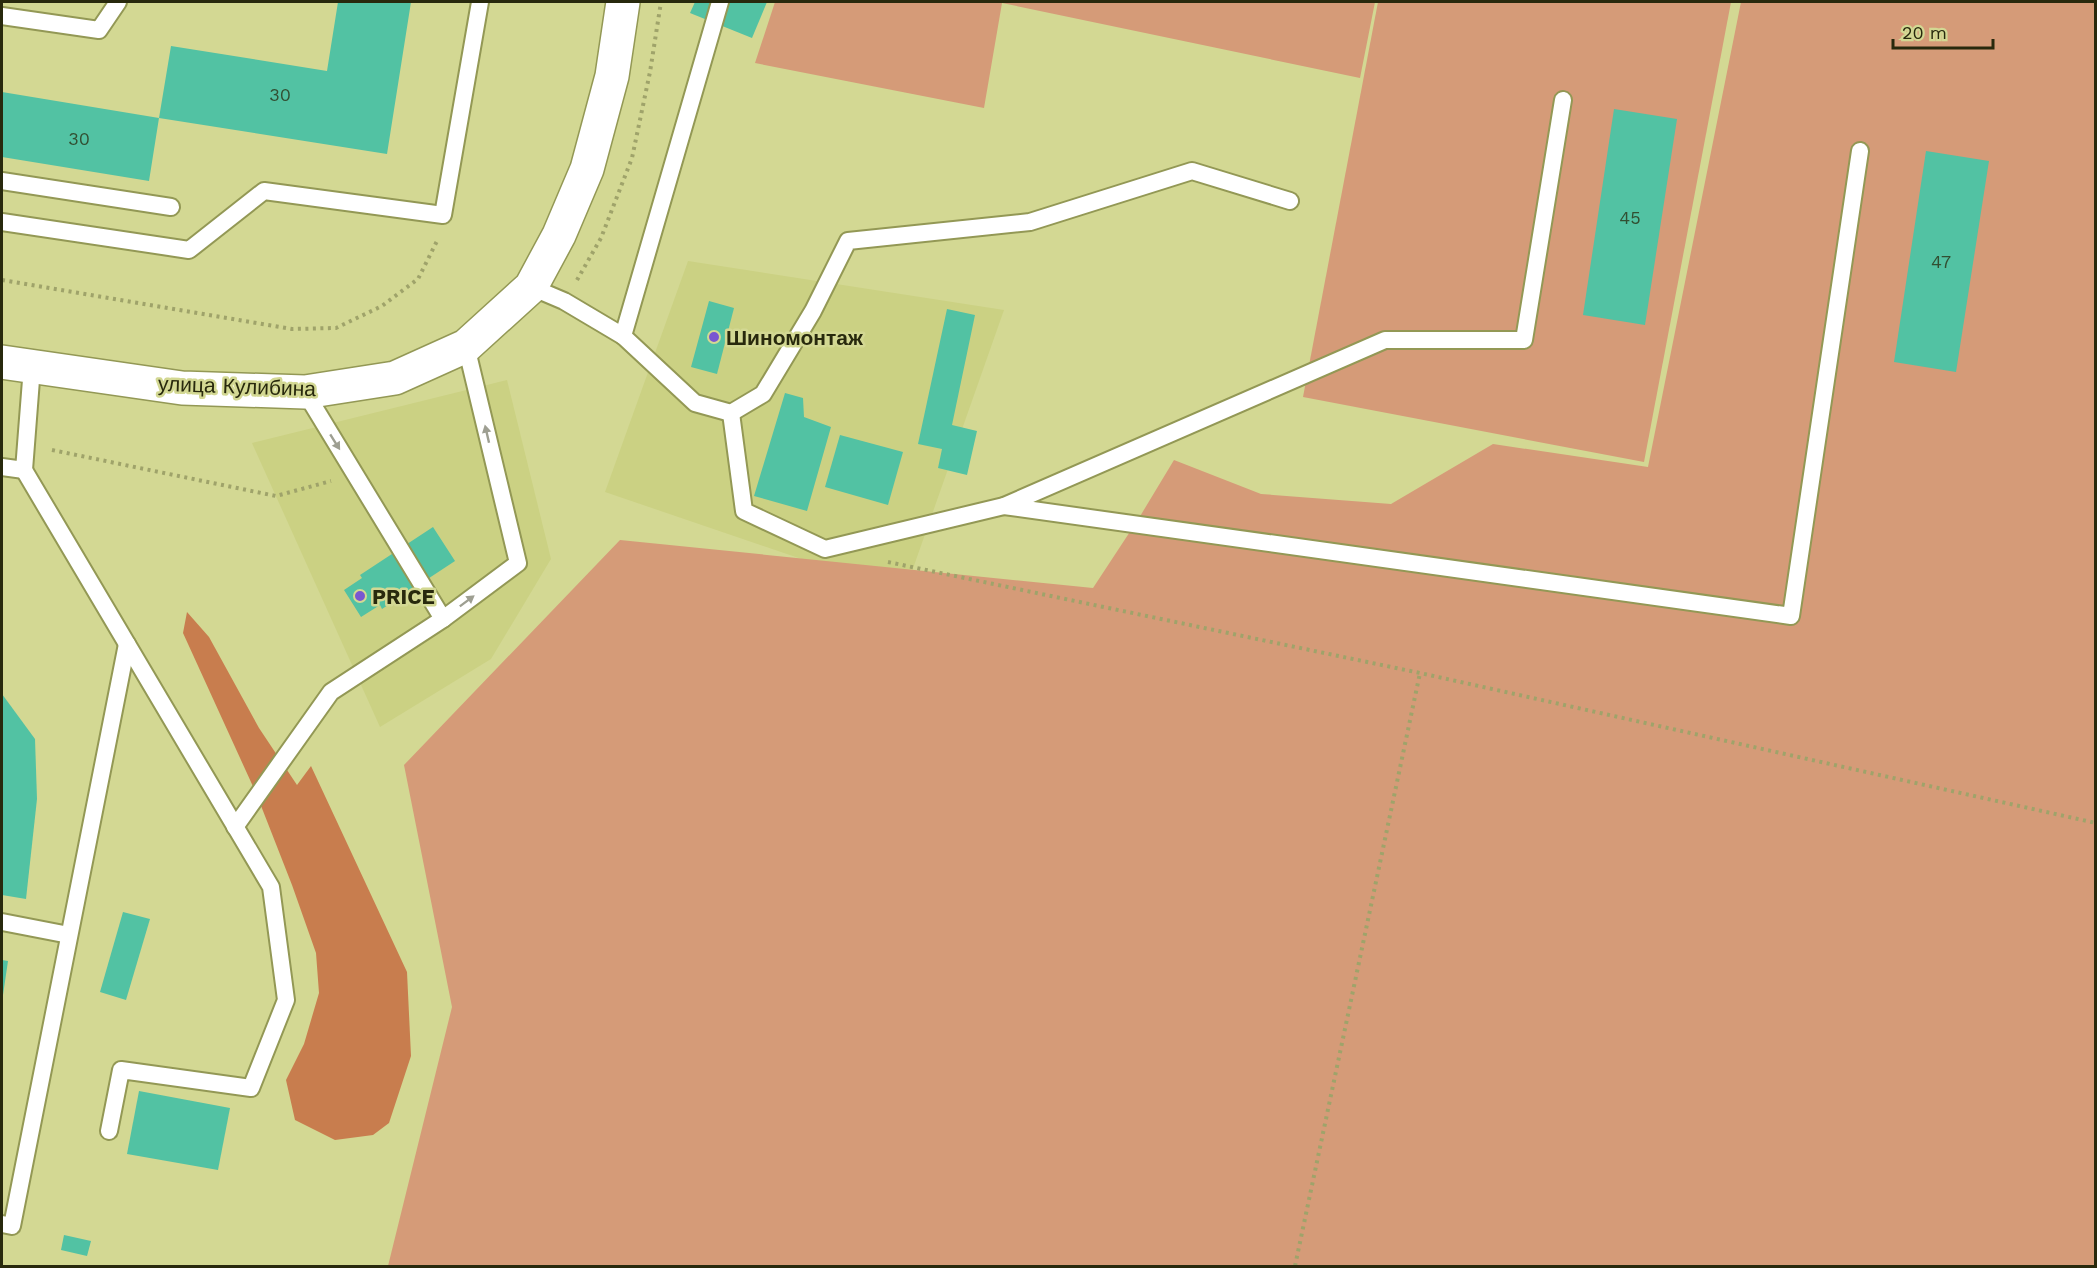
<svg xmlns="http://www.w3.org/2000/svg" width="2097" height="1268" viewBox="0 0 2097 1268" font-family="'Work Sans',sans-serif">
	<style>
		.built { fill: #cbd183 }
		.green { fill: #d59b78 }
		.forest { fill: #c87d4e }
		.building { fill: #52c2a3 }
		.lines { fill: none; stroke-linecap: round; stroke-linejoin: round }
		.service-casing { stroke: #939855; stroke-width: 20 }
		.secondary-casing { stroke: #939855; stroke-width: 36 }
		.path { stroke: #9fa36a; stroke-width: 4; stroke-dasharray: 3 4.5; stroke-linecap: butt }
		.service { stroke: #fff; stroke-width: 16 }
		.secondary { stroke: #fff; stroke-width: 33 }
		.oneway { fill: #9e9f92 }
		.poi-dot { fill: #7957d1; stroke: #d3d893; stroke-width: 2 }
		.labels { text-anchor: middle; dominant-baseline: central; stroke-width: 5; stroke-linejoin: round; paint-order: stroke }
		.number-label { font-size: 18px; fill: #324f32 }
		.poi-label { font-size: 21px; font-weight: bold; fill: #28290d; stroke: #d3d893; text-anchor: start }
		.street-label { font-size: 21px; fill: #28290d; stroke: #d3d893 }
	</style>
	<rect width="100%" height="100%" fill="#d3d893"/>
	<g class="built">
		<polygon points="688,261 1004,310 904,594 605,492"/>
		<polygon points="507,380 551,559 491,659 380,727 252,443"/>
	</g>
	<g class="green">
		<polygon points="775,2 1375,2 1360,78 1002,3 984,108 755,63"/>
		<polygon points="1378,2 1731,2 1644,462 1303,397"/>
		<polygon points="1741,2 2095,2 2095,1266 388,1266 452,1007 404,765 620,540 1093,588 1139,518 1174,460 1261,494 1391,504 1493,444 1648,467"/>
	</g>
	<polygon class="forest" points="187,612 209,637 259,728 297,785 311,766 407,972 411,1056 389,1123 373,1135 335,1140 295,1120 286,1080 304,1044 319,993 316,953 292,885 256,793 183,633"/>
	<g class="building">
		<polygon points="338,2 411,2 387,154 159,118 149,181 2,157 2,92 159,118 171,46 327,71"/>
		<polygon points="695,2 767,2 752,38 690,13"/>
		<polygon points="1614,109 1677,119 1645,325 1583,315"/>
		<polygon points="1926,151 1989,161 1956,372 1894,362"/>
		<polygon points="709,301 734,308 717,374 691,367"/>
		<polygon points="947,309 975,315 952,425 977,431 967,475 938,468 942,449 918,444"/>
		<polygon points="785,393 803,398 804,417 831,427 807,511 754,496"/>
		<polygon points="840,435 903,452 888,505 825,487"/>
		<polygon points="433,527 455,561 382,609 380,605 361,617 344,590 362,578 360,575"/>
		<polygon points="2,694 35,739 37,799 26,899 2,895"/>
		<polygon points="123,912 150,919 126,1000 100,992"/>
		<polygon points="2,960 8,961 3,995 2,995"/>
		<polygon points="139,1091 230,1108 218,1170 127,1154"/>
		<polygon points="64,1235 91,1241 87,1256 61,1250"/>
	</g>
	<g class="lines">
		<defs>
			<g id="service">
				<polyline points="2,16 99,30 118,2"/>
				<polyline points="2,181 171,207"/>
				<polyline points="2,222 189,250 264,191 443,215 480,2"/>
				<polyline points="531,287 564,301 623,336 720,2"/>
				<polyline points="623,336 695,403 731,413 763,394 813,311 848,241 1030,222 1192,171 1290,201"/>
				<polyline points="305,392 443,619 518,563 466,346"/>
				<polyline points="731,413 744,511 825,549 1004,506 1385,340 1524,340 1563,100"/>
				<polyline points="2,467 24,470 32,367"/>
				<polyline points="24,470 271,887 286,1000 251,1088 121,1070 109,1131"/>
				<polyline points="1004,506 1791,616 1860,151"/>
				<polyline points="235,827 331,692 443,619"/>
				<polyline points="2,922 69,935"/>
				<polyline points="2,1224 12,1226 127,644"/>
			</g>
			<polyline id="secondary" points="2,362 182,388 305,392 395,378 466,346 531,287 559,235 587,169 612,76 623,2"/>
		</defs>
		<use href="#service" class="service-casing"/>
		<use href="#secondary" class="secondary-casing"/>
		<g class="path">
			<polyline points="2,280 292,329 336,328 382,306 418,279 438,239"/>
			<polyline points="577,280 601,238 632,158 650,72 661,2"/>
			<polyline points="52,450 276,496 331,481"/>
			<polyline points="888,562 1420,673 2096,823"/>
			<polyline points="1295,1266 1420,673"/>
		</g>
		<use href="#service" class="service"/>
		<use href="#secondary" class="secondary"/>
	</g>
	<defs><path id="oneway-solid" d="M-6-.8H1V-3.2L6.5 0L1 3.2V.8H-6Z" transform="scale(1.5)"/></defs>
	<g class="oneway">
		<use href="#oneway-solid" transform="translate(487 434) rotate(-103)"/>
		<use href="#oneway-solid" transform="translate(335 442) rotate(58)"/>
		<use href="#oneway-solid" transform="translate(467 601) rotate(-37)"/>
	</g>
	<g class="poi-dot">
		<circle cx="714" cy="337" r="6"/>
		<circle cx="360" cy="596" r="6"/>
	</g>
	<g class="labels">
		<g class="number-label">
			<text x="280" y="94">30</text>
			<text x="79" y="138">30</text>
			<text x="1630" y="217">45</text>
			<text x="1941" y="261">47</text>
		</g>
		<g class="poi-label">
			<text x="726" y="337">Шиномонтаж</text>
			<text x="372" y="596">PRICE</text>
		</g>
		<g class="street-label">
			<text transform="translate(237 386) rotate(2)">улица Кулибина</text>
		</g>
	</g>
	<rect width="2097" height="1268" fill="none" stroke="#28290d" stroke-width="6"/>
	<path d="M1893 39v9h100v-9" fill="none" stroke="#28290d" stroke-width="3"/>
	<text x="1902" y="39" font-size="18" fill="#28290d" stroke="#d3d893" stroke-width="4.5" paint-order="stroke">20 m</text>
</svg>
